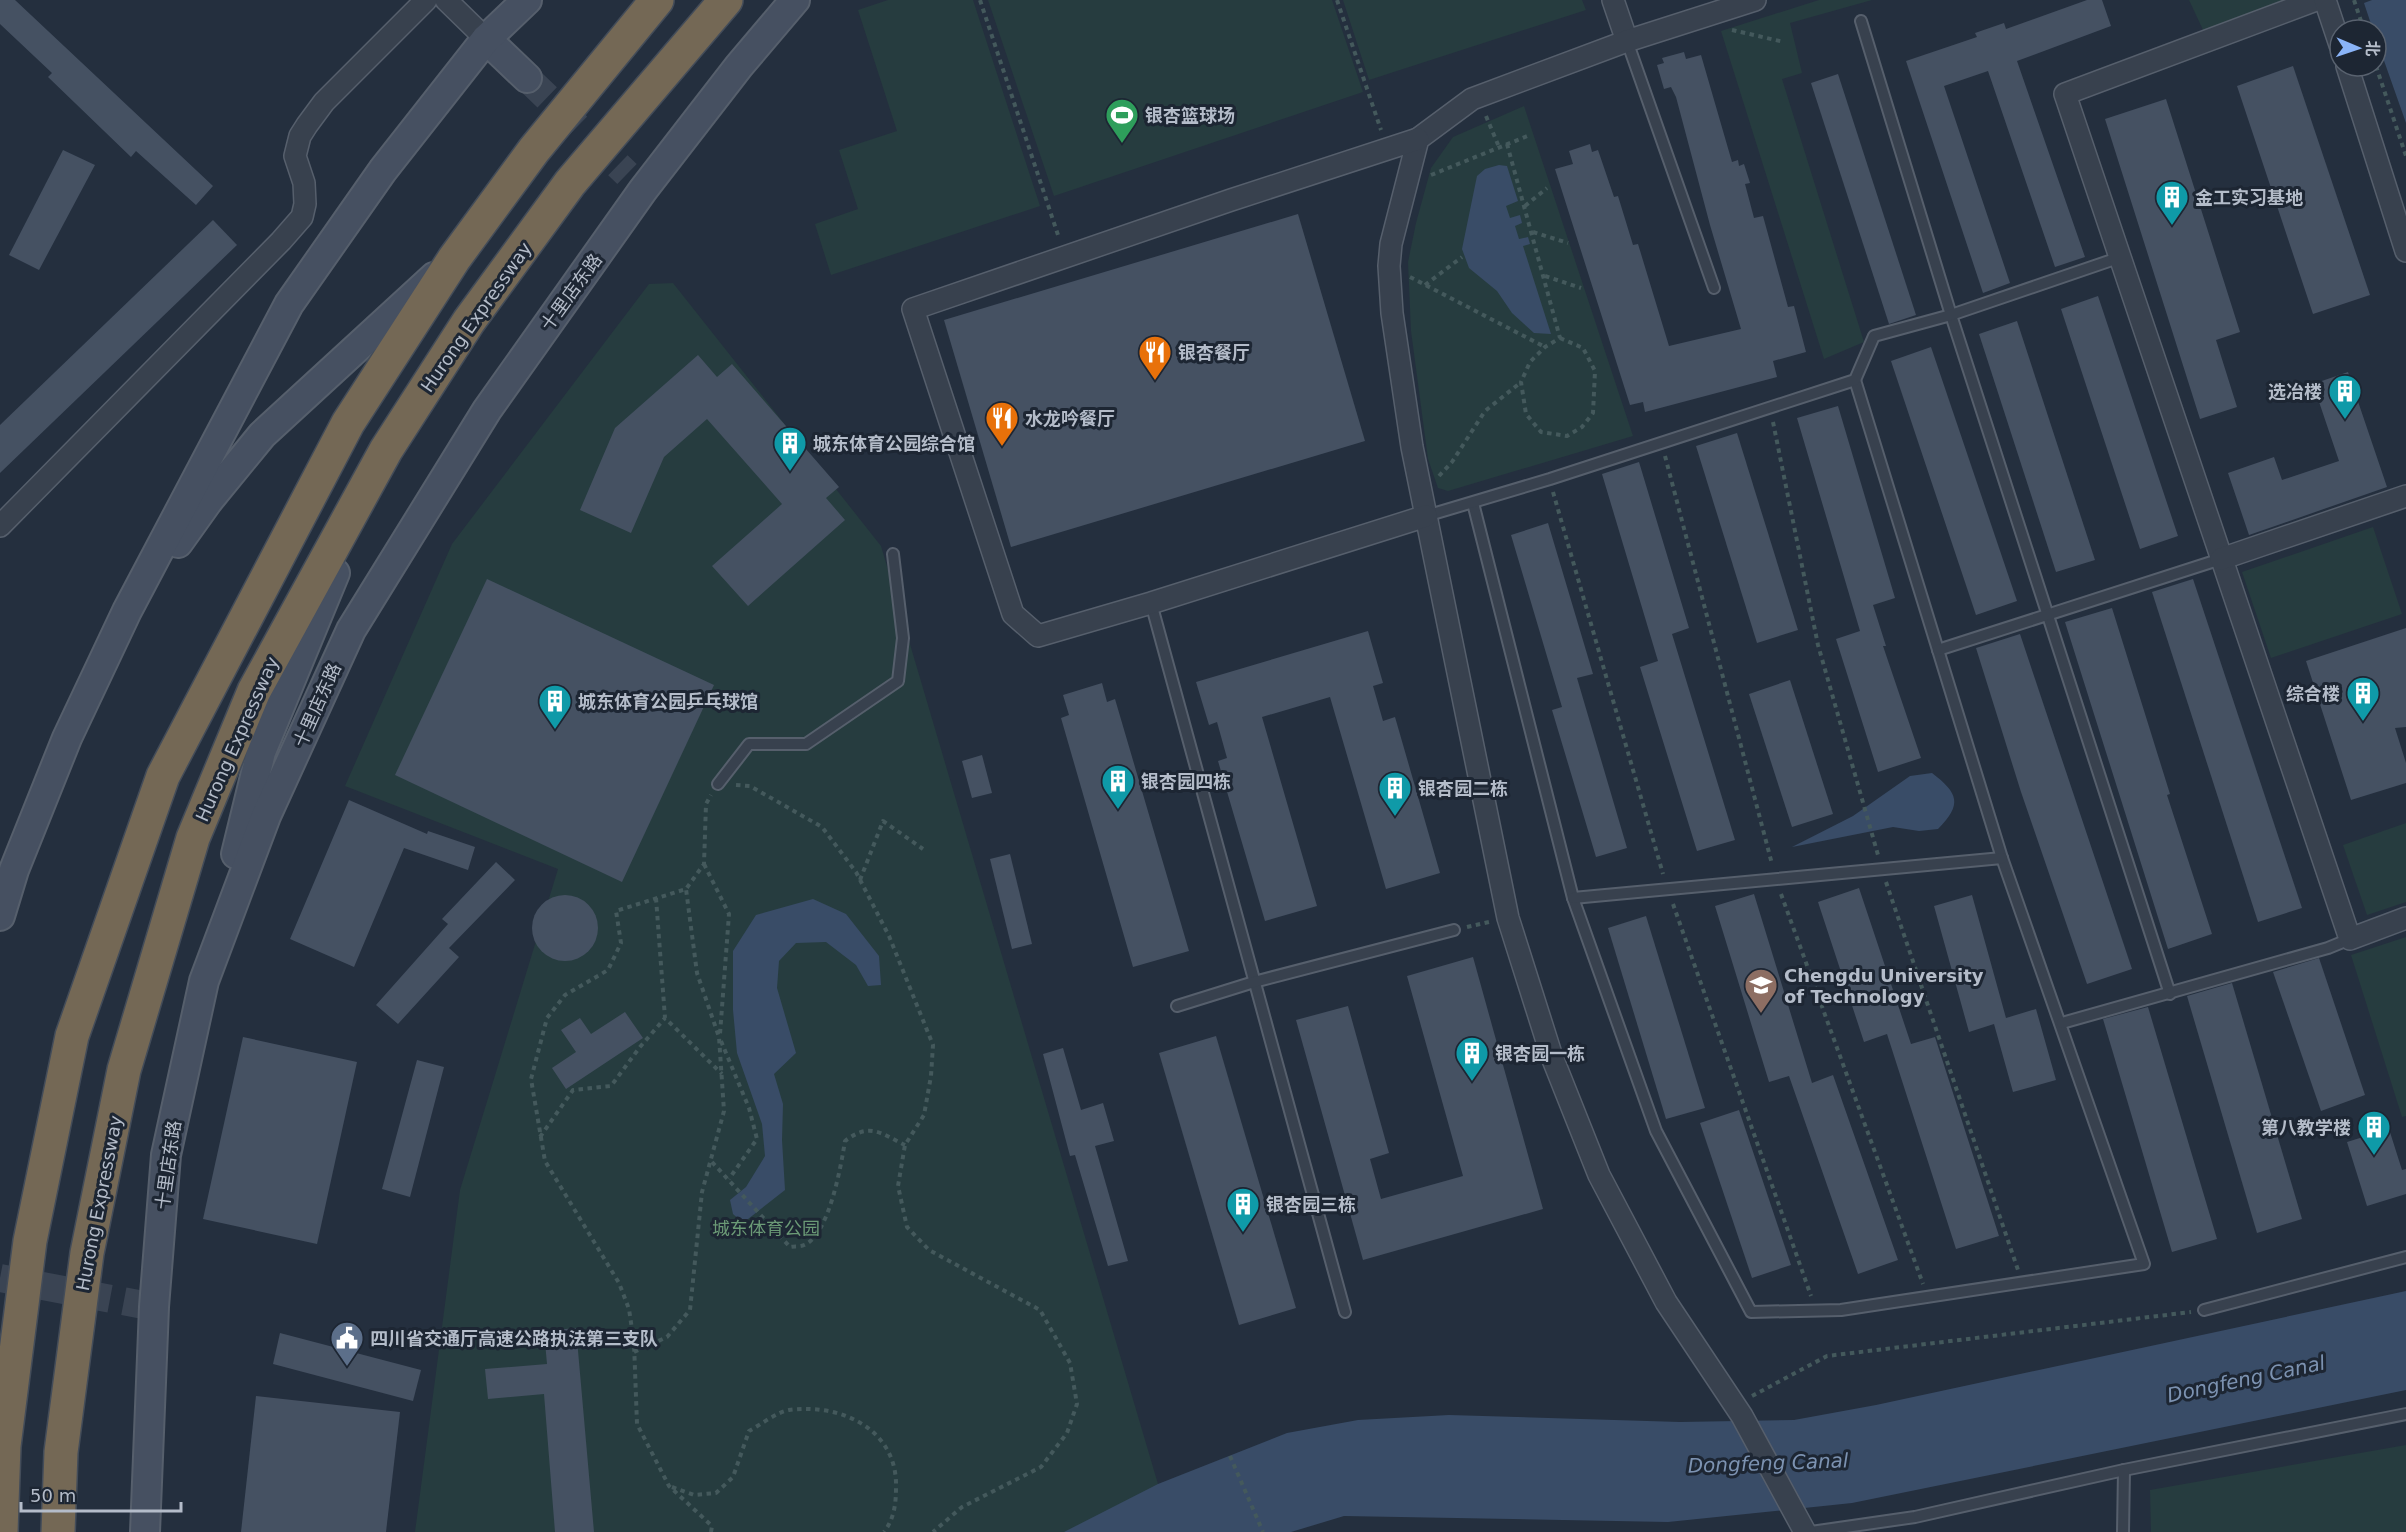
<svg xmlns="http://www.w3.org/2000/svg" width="2406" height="1532" viewBox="0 0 2406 1532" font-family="'DejaVu Sans','Noto Sans SC',sans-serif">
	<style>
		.green { fill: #263c3f }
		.water { fill: #394c67 }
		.building { fill: #455162 }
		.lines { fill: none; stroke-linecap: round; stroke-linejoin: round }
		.secondary-tunnel { stroke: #3a4453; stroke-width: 28; stroke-dasharray: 28 14; stroke-linecap: butt }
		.lane-casing { stroke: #565f6c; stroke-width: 14 }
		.street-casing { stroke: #565f6c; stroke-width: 24 }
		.secondary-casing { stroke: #565f6c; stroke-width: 32 }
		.highway-casing { stroke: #434c59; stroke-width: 36 }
		.path { stroke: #44595c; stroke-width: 4; stroke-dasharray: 4.5 4.5; stroke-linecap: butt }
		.lane { stroke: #38414e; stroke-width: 10 }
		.street { stroke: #38414e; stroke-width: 21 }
		.secondary { stroke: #465061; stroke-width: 28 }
		.highway { stroke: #746855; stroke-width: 33 }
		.labels { text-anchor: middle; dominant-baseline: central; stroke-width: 6; stroke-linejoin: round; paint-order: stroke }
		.poi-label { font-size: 18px; font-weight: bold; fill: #b4bcc9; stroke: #1d2633; text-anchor: start }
		.street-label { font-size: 18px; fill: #b4bcc9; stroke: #1d2633 }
		.park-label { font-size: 18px; fill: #6b9a76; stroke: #1d2633 }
		.water-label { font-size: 20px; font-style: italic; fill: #7c92b1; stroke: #1d2633 }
	</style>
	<rect width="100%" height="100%" fill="#242f3e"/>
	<g class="green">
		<polygon points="888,0 973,0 1040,206 831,275 815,224 858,209 839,150 897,131 858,10"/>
		<polygon points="988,0 1332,0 1363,92 1054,196"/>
		<polygon points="1343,0 1582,0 1586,10 1369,80"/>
		<polygon points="1819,0 1872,0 1790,23 1802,73 1782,79 1864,342 1824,359 1721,31"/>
		<polygon points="2189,0 2292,0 2204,32"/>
		<polygon points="1524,106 1633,436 1448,491 1438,488 1428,459 1411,331 1408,262 1416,223 1431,168 1453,137"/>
		<polygon points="673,283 881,546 1158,1484 1170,1532 415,1532 460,1190 558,869 345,786 452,544 649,284"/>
		<polygon points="2373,527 2402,614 2271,658 2242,572"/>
		<polygon points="2406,823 2406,902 2367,915 2343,845"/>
		<polygon points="2406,937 2406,1116 2402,1117 2351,955"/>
		<polygon points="2406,1445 2406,1532 2151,1532 2150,1490"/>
	</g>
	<g class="water">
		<polygon points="2372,0 2406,0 2406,123 2376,38 2376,30 2373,30 2364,3"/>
		<polygon points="1499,165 1507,166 1518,201 1506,206 1510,218 1520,215 1522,223 1515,226 1519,239 1528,237 1530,244 1523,246 1551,334 1534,333 1512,313 1497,291 1469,268 1462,249 1477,176 1485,169"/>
		<path d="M1932,773c26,20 31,31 6,56l-19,2 -26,-4 -101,20 61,-31 57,-40z"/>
		<polygon points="813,899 846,914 879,956 881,985 868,986 856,965 826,942 796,943 779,961 777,988 796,1053 774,1074 783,1104 782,1140 785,1190 743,1223 733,1214 730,1200 746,1187 765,1156 762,1124 737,1053 733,1010 733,951 756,915"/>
		<polygon points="2406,1291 2406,1390 1852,1503 1668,1522 1344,1516 1291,1532 1064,1532 1158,1484 1287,1433 1358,1420 1449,1415 1680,1422 1794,1420 1876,1405"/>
	</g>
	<g class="building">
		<polygon points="0,0 15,0 213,186 196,205 136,151 131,157 48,77 52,73 0,24"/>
		<polygon points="2087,0 2102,0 2111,26 2017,61 2085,257 2055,267 1988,71 1944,86 2010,283 1983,293 1906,61 1977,37 1975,33 2004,23 2006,29"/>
		<polygon points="1684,52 1686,59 1701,55 1732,162 1738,160 1739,166 1744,164 1750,183 1745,184 1754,218 1763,216 1788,307 1794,306 1806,352 1773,361 1777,377 1645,412 1643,402 1630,405 1555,169 1573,164 1569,151 1590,144 1592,152 1598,150 1614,197 1618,196 1633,245 1638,244 1669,346 1741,329 1710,225 1676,97 1671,87 1664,89 1657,65 1664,63 1662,58"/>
		<polygon points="2293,66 2370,295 2313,314 2237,86"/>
		<polygon points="1838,74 1916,315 1889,324 1811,83"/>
		<polygon points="2166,99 2240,332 2216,340 2237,407 2200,419 2105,119"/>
		<polygon points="63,150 95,165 39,270 9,255"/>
		<polygon points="1298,214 1365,441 1011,547 944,320"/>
		<polygon points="213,220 237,245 0,473 0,425"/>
		<polygon points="2098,296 2178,536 2140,549 2061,309"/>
		<polygon points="2017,321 2095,560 2056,572 1979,334"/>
		<polygon points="1931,347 2017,601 1976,615 1891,361"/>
		<polygon points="698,355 717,377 732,364 839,487 826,498 845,520 748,606 712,566 782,504 707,419 664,457 631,533 580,510 615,428"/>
		<polygon points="2348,372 2387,487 2249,535 2228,473 2274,457 2282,480 2339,461 2313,384"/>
		<polygon points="1838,406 1895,598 1873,605 1886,646 1883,646 1921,758 1878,772 1836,639 1860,631 1797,418"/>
		<polygon points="1737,433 1798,630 1757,643 1696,446"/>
		<polygon points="1639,462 1689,628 1672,634 1735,840 1697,851 1640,667 1658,661 1602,474"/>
		<polygon points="1548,523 1593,674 1577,678 1627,848 1596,857 1552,710 1562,707 1511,535"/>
		<polygon points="487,579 714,685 622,882 395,775"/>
		<polygon points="2193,579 2302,908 2258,922 2152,592"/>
		<polygon points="2112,608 2170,794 2167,795 2212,934 2168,949 2065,622"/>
		<polygon points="2406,628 2406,727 2395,728 2406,763 2406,783 2351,800 2306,661"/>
		<polygon points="1368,631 1383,683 1373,686 1383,721 1395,717 1440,873 1386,889 1330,697 1262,717 1317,906 1265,921 1218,761 1227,758 1217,722 1209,725 1196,682"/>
		<polygon points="2020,634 2132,969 2087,984 2021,792 1976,648"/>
		<polygon points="1790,680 1833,814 1792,827 1749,694"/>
		<polygon points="1102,683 1107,702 1115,699 1189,951 1133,967 1061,718 1069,715 1063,695"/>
		<polygon points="982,755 992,793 972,798 962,761"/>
		<polygon points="349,800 427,834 428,831 475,847 468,870 404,848 354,967 290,939"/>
		<polygon points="1010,854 1032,944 1012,949 990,859"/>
		<polygon points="496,862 515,880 449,948 459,957 398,1024 376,1005 448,924 442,919"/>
		<polygon points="1859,888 1911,1044 1935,1037 1999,1236 1956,1249 1887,1034 1864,1042 1818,902"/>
		<polygon points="1754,894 1812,1083 1833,1075 1898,1260 1858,1274 1789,1076 1769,1082 1715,906"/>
		<circle cx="565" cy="928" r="33"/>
		<polygon points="1972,895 2006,1018 2036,1009 2056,1080 2013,1092 1994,1024 1969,1032 1934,906"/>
		<polygon points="1646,916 1705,1108 1666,1119 1608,928"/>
		<polygon points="1473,957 1543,1209 1363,1260 1296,1020 1348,1006 1389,1153 1370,1159 1381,1199 1463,1176 1407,976"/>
		<polygon points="2319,958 2365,1095 2321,1111 2273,972"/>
		<polygon points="2232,983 2302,1219 2257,1233 2187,996"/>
		<polygon points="2148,1007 2217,1239 2172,1252 2103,1019"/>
		<polygon points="625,1012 643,1038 566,1089 552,1068 576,1052 561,1030 580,1018 591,1034"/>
		<polygon points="1216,1036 1296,1308 1239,1325 1159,1053"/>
		<polygon points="243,1037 357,1062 317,1244 203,1219"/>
		<polygon points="1063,1048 1081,1110 1103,1103 1114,1141 1095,1146 1128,1261 1108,1266 1075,1155 1070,1156 1043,1054"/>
		<polygon points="417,1060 444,1067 410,1197 382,1189"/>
		<polygon points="1739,1110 1791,1265 1752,1278 1700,1123"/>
		<polygon points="2389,1129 2402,1170 2406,1169 2406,1194 2367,1206 2347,1142"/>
		<polygon points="576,1328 594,1532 555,1532 544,1394 488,1399 485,1369 547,1364 544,1331"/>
		<polygon points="280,1333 421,1370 413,1401 273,1364"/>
		<polygon points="256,1396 400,1412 386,1532 241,1532"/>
	</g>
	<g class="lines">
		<g class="secondary-tunnel">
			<polyline points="527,78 627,174"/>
			<polyline points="0,1278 154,1307"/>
		</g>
		<defs>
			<g id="lane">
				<polyline points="1861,21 1951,315 2170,994"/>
				<polyline points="1627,41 1714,288"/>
				<polyline points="1473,503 1573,898 1656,1131 1751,1312 1841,1310 2144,1264 2002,858 1855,380"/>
				<polyline points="1426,516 1550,479 1855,380 1874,336 1951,315 2118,258"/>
				<polyline points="1151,603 1345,1312"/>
				<polyline points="1938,650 2221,559"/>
				<polyline points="718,784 749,744 806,744 898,681 903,638 893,554"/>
				<polyline points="1573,898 2002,858"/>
				<polyline points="1177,1006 1254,982 1454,930"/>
				<polyline points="2062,1023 2328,948 2350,939"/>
				<polyline points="2204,1310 2406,1257"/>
				<polyline points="1811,1532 1915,1517 2124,1470 2406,1414"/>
				<polyline points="2123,1532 2124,1470"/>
			</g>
			<g id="street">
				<polyline points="446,0 486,39"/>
				<polyline points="1613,0 1627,41"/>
				<polyline points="1755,0 1627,41 1472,99 1418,139 1391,244 1389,266 1392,313 1412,447 1508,918 1552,1057 1599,1175 1666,1302 1742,1416 1805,1532"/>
				<polyline points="2316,0 2065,94 2350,939 2406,918"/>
				<polyline points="2325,0 2340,45"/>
				<polyline points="2347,66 2406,251"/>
				<polyline points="1418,139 1231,200 913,309 1013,614 1038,636 1151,603 1426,516"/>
				<polyline points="0,526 281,241 302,217 305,204 304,183 295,156 300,136 307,125 324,102 426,0"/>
				<polyline points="2221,559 2406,496"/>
			</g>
			<g id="secondary">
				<polyline points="486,39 527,78"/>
				<polyline points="178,543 208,501 262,435 434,277"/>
				<polyline points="236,854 261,752 335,573"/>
				<polyline points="0,916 14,870 67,738 127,611 289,304 383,170 486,39 527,0"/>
				<polyline points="145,1532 154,1307 166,1155 204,981 266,816 351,630 487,410 643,190 739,66 795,0"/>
			</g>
			<g id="highway">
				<polyline points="1,1532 4,1446 30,1241 72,1036 163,776 348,423 454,259 534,150 657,0"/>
				<polyline points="58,1532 61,1452 87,1253 124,1070 193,838 254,691 386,450 469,321 570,183 726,0"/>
			</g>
		</defs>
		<use href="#lane" class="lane-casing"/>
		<use href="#street" class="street-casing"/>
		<use href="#secondary" class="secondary-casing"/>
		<use href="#highway" class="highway-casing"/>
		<g class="path">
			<polyline points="980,0 1059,238"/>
			<polyline points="1337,0 1381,130"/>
			<polyline points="2354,0 2364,30"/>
			<polyline points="1732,30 1784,42"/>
			<polyline points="2376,66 2406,156"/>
			<polyline points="1486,116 1499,147"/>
			<polyline points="1507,144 1560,338"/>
			<polyline points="1431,175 1530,135"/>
			<polyline points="1525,206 1547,188"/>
			<polyline points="1533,232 1568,243"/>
			<polyline points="1545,276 1581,288"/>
			<polyline points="1410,277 1545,347"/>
			<polyline points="1425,285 1462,257"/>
			<polygon points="1560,338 1583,348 1595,371 1593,413 1582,427 1567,436 1541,432 1526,414 1521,382 1530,362 1545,347"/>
			<polyline points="1773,422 1818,645 1878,855"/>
			<polyline points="1665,456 1772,864"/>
			<polyline points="1439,476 1452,462 1485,411 1520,383"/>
			<polyline points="1553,492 1663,874"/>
			<polyline points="736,785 750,786 822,827 856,872 889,936 933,1045 931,1076 924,1115 905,1145 898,1186 907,1227 929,1250 1040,1310 1070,1363 1077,1404 1067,1433 1041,1467 962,1507 933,1532"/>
			<polyline points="704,864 729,914 720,1034"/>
			<polyline points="860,880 883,821 923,849"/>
			<polyline points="1886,882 2018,1270"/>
			<polyline points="1781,894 1923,1284"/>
			<polyline points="656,898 665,1018 722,1074"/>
			<polyline points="1673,904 1811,1296"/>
			<polyline points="1467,927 1489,922"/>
			<polyline points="721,1041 749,1108 757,1139 729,1179"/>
			<polyline points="540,1137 573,1090 611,1086 640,1047 665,1018"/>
			<path d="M712,1162l78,85c4,-1 10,0 14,-2 25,-10 37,-79 41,-104 25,-19 35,-8 60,4"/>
			<polyline points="634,1352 667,1337 690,1310 702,1192 724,1111 719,1037 697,973 686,889"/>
			<polyline points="1752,1396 1827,1356 2191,1312"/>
			<polyline points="1230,1456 1263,1532"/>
			<path d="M672,1487l22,8 22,-2 17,-16 16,-46c11,-6 28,-19 40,-21 53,-7 109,20 107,78 0,16 -2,31 -12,44"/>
			<polyline points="711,1532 712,1526 669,1486 637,1424 634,1343 629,1309 619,1283 545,1161 531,1079 547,1018 565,995 608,970 621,943 616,911 686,889 704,864 706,804 711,795"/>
		</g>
		<use href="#lane" class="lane"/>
		<use href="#street" class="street"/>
		<use href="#secondary" class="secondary"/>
		<use href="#highway" class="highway"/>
	</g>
	<defs>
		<symbol id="stadium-pin" viewBox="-11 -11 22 30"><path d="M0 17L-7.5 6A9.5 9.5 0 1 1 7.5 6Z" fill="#2e9e5b" stroke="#1d2633"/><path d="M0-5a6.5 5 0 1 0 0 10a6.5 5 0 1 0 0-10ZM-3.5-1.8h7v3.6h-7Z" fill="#fff"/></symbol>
		<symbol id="building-pin" viewBox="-11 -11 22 30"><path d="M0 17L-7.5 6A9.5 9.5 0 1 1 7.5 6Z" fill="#0f9aa8" stroke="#1d2633"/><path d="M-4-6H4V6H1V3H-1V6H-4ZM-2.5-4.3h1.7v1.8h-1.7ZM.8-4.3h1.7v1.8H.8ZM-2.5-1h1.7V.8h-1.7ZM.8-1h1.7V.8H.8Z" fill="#fff"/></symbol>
		<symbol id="restaurant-pin" viewBox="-11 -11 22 30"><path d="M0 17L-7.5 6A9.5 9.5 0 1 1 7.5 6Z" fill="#e8710a" stroke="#1d2633"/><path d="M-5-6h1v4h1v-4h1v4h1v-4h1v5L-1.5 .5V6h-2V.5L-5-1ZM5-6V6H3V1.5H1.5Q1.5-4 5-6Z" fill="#fff"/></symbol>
		<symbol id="university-pin" viewBox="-11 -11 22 30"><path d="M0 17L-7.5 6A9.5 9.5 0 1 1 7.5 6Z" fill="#8d6e63" stroke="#1d2633"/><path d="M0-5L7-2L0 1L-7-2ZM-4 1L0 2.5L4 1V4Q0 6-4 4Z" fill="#fff"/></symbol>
		<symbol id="civic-pin" viewBox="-11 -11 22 30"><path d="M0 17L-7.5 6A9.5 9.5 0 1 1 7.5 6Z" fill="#5c6f8a" stroke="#1d2633"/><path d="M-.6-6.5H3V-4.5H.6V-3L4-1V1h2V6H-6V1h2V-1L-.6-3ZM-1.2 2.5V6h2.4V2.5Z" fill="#fff"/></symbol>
	</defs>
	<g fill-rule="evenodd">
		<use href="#stadium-pin" x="1103" y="96" width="38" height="52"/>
		<use href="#building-pin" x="2153" y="178" width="38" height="52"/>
		<use href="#restaurant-pin" x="1136" y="333" width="38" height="52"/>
		<use href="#building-pin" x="2326" y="372" width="38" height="52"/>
		<use href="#restaurant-pin" x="983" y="399" width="38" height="52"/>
		<use href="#building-pin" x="771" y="424" width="38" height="52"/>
		<use href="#building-pin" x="2344" y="674" width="38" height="52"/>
		<use href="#building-pin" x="536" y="682" width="38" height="52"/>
		<use href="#building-pin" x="1099" y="762" width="38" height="52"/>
		<use href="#building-pin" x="1376" y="769" width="38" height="52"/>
		<use href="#university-pin" x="1742" y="966" width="38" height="52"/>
		<use href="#building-pin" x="1453" y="1034" width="38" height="52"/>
		<use href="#building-pin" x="2355" y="1108" width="38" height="52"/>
		<use href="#building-pin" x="1224" y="1185" width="38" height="52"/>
		<use href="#civic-pin" x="328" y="1319" width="38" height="52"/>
	</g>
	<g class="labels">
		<g class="poi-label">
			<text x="1145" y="115">银杏篮球场</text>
			<text x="2195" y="197">金工实习基地</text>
			<text x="1178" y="352">银杏餐厅</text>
			<text x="2322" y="391" text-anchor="end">选冶楼</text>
			<text x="1025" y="418">水龙吟餐厅</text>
			<text x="813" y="443">城东体育公园综合馆</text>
			<text x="2340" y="693" text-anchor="end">综合楼</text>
			<text x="578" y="701">城东体育公园乒乓球馆</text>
			<text x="1141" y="781">银杏园四栋</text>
			<text x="1418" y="788">银杏园二栋</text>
			<text x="1784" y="975">Chengdu University<tspan x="1784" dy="21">of Technology</tspan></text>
			<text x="1495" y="1053">银杏园一栋</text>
			<text x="2351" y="1127" text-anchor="end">第八教学楼</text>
			<text x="1266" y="1204">银杏园三栋</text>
			<text x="370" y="1338">四川省交通厅高速公路执法第三支队</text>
		</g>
		<g class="street-label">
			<text transform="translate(571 292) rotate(-54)">十里店东路</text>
			<text transform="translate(476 317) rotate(-55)">Hurong Expressway</text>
			<text transform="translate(317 705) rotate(-66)">十里店东路</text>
			<text transform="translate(237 739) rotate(-66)">Hurong Expressway</text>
			<text transform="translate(168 1165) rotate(-82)">十里店东路</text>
			<text transform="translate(99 1203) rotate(-79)">Hurong Expressway</text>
		</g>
		<g class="park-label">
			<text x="766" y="1228">城东体育公园</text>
		</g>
		<g class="water-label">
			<text transform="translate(2246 1379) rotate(-12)">Dongfeng Canal</text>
			<text transform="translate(1768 1463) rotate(-2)">Dongfeng Canal</text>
		</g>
	</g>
	<g transform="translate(2358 48) rotate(92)"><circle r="28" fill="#1d2633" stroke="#59626f" stroke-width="1.5"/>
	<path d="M0-4.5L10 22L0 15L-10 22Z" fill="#8ab4f8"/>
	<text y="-9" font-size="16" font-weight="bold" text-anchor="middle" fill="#b4bcc9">北</text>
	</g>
	<path d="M21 1502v9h160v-9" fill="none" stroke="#b4bcc9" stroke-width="3"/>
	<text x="30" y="1502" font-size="18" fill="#b4bcc9" stroke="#1d2633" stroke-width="4.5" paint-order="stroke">50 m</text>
</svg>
